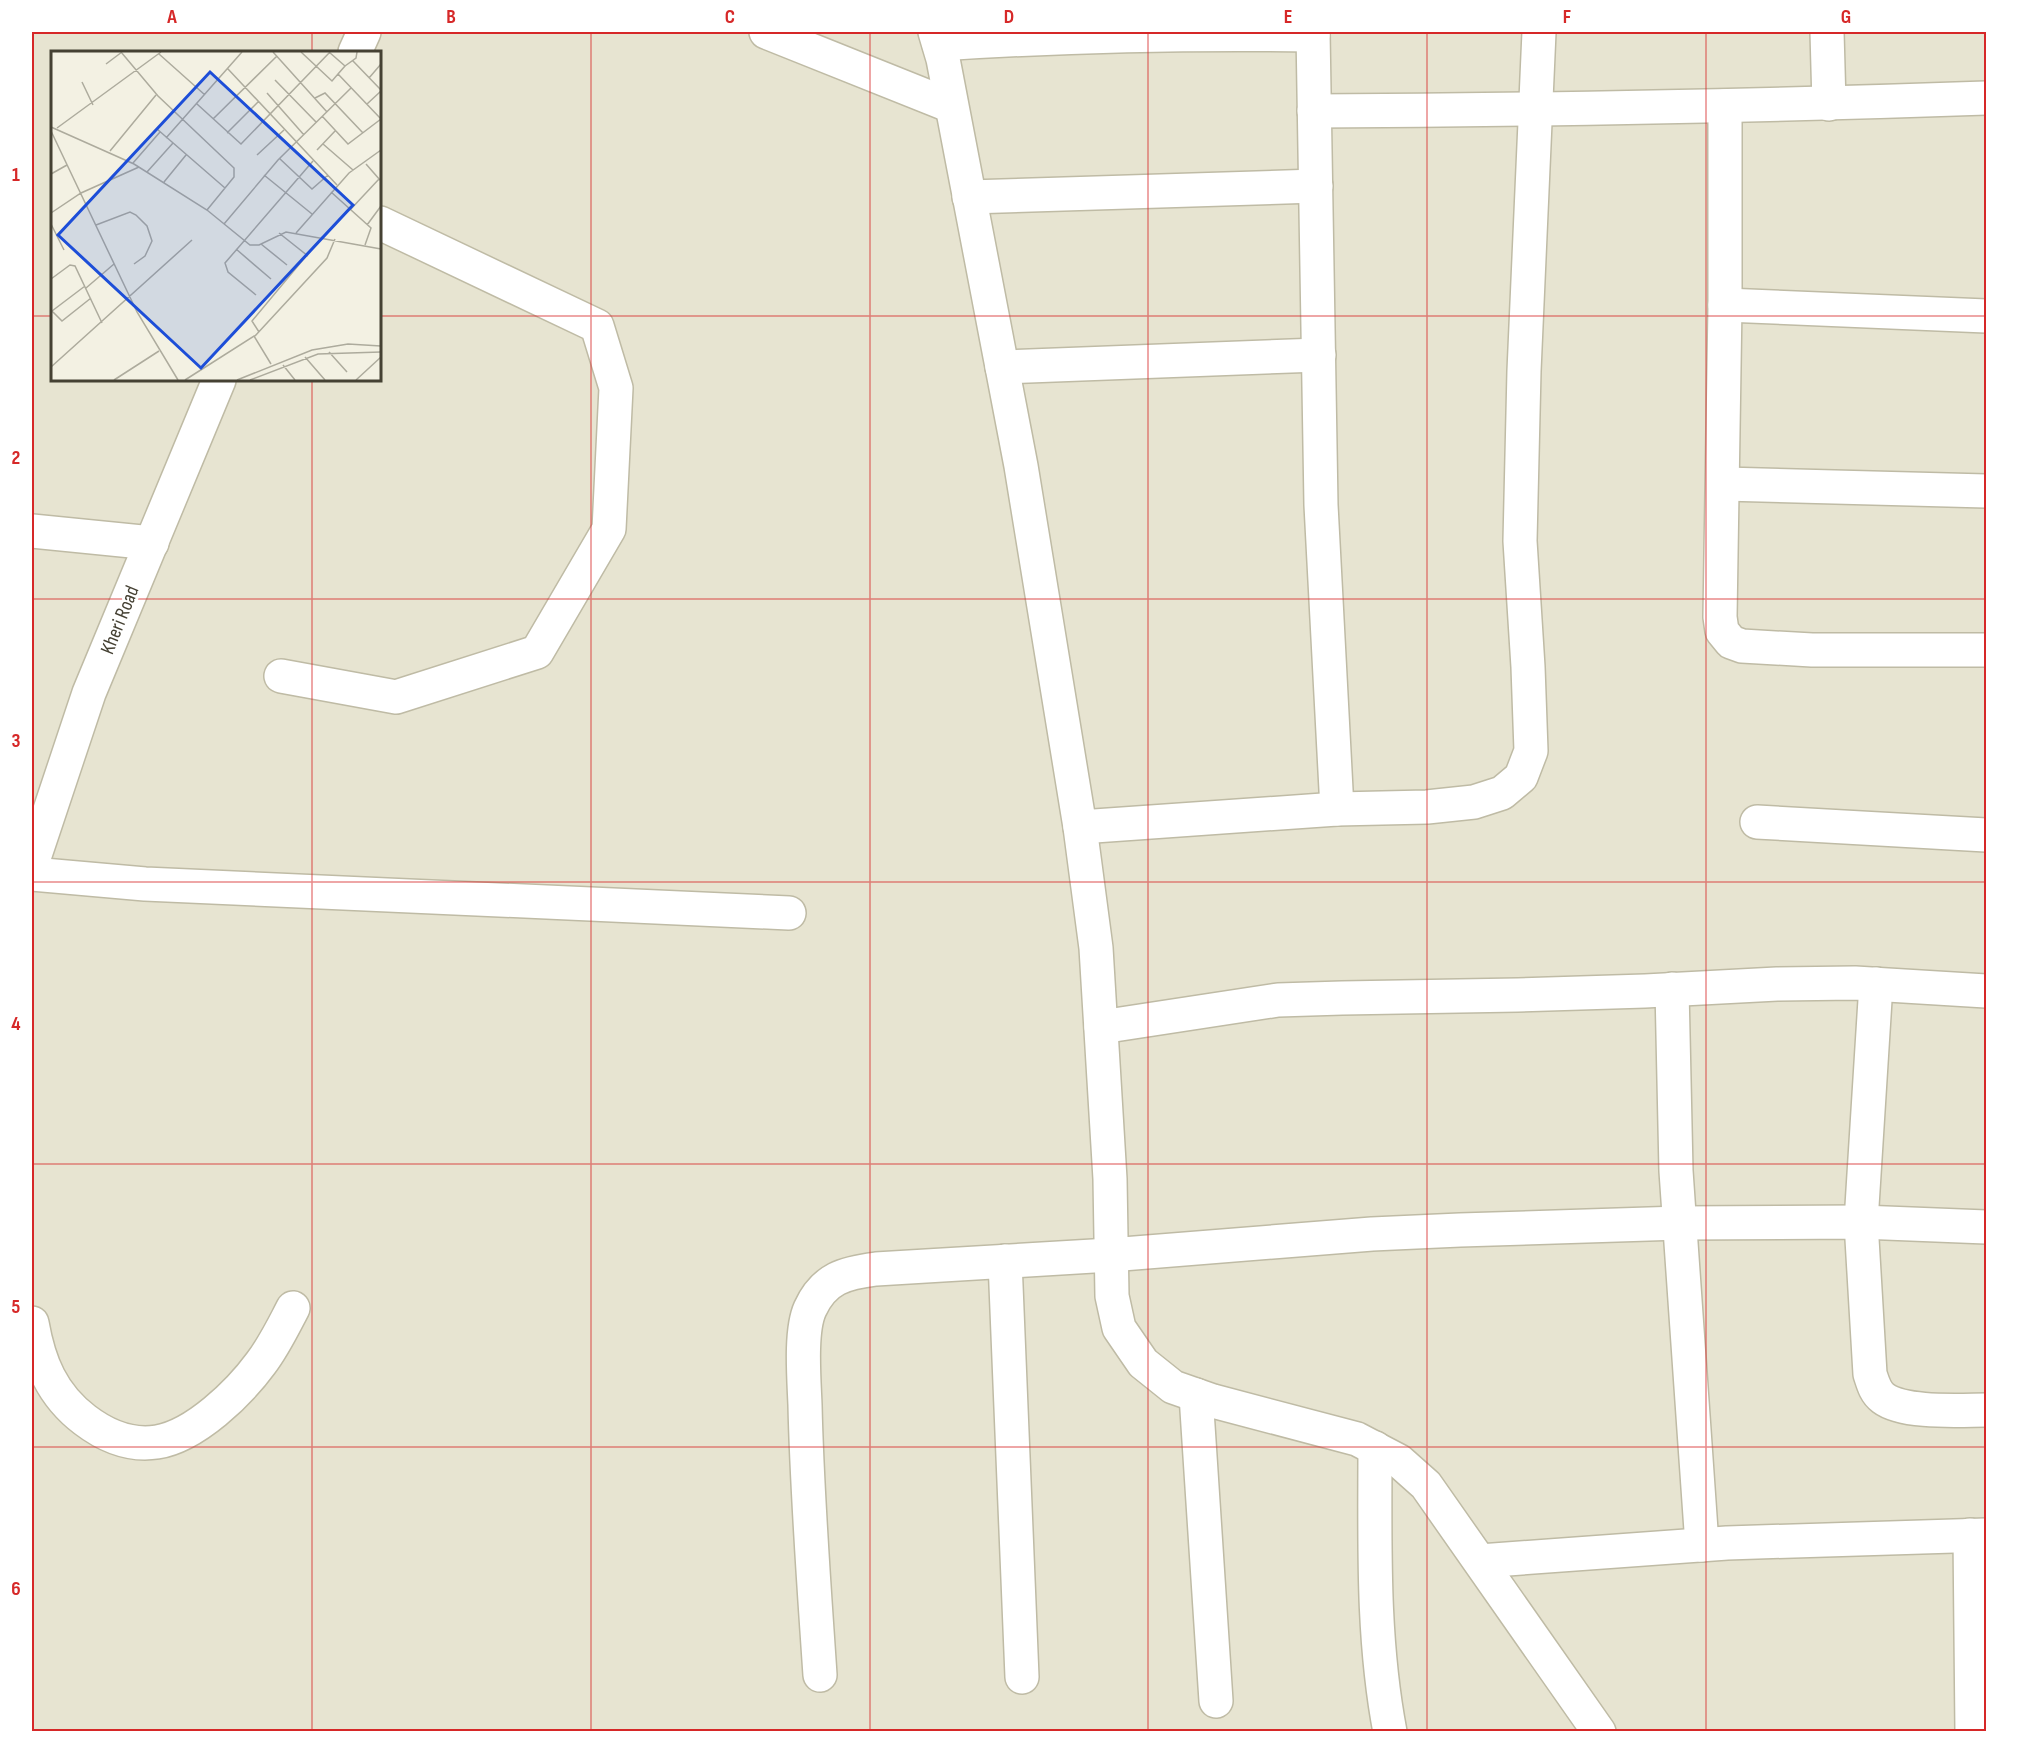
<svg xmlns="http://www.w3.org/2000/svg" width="2018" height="1763" font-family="'Sofia Sans Condensed',sans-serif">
<rect width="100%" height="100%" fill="#f3f1e3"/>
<!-- residential -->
<path fill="#e7e4d1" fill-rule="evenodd" d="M32,32H1986V1731H32ZM52,52H380V380H52Z"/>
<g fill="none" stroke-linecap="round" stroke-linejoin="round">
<defs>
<g id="minor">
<polyline points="766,32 951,106"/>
<polyline points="935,32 943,59 1021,466 1080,827 1096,948 1110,1179 1112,1296 1119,1328 1143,1363 1173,1387 1213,1401 1357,1439 1399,1461 1426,1485 1599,1732"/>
<polyline points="1313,32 1321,505 1337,809"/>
<polyline points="1827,32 1829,104"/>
<path d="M939,44C1063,36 1188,33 1313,35"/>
<polyline points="355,52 364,32"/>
<polyline points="1725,106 1725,305 1720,617 1722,631 1731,642 1742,646 1812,650 1986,650"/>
<path d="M1314,111C1539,110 1762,106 1986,98"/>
<polyline points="969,197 1316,186"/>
<polyline points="1725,305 1986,316"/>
<polyline points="1002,367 1319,355"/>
<polyline points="1724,484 1986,491"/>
<polyline points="32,531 152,543"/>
<polyline points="281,676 396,697 537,652 609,529 616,388 597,326 380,223"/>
<polyline points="1757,822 1986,835"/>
<polyline points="1080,827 1337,809 1427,807 1474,802 1502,793 1521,777 1531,751 1528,667 1520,541 1524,371 1539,32"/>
<polyline points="32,864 89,693 219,380"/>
<polyline points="32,874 145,884 789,913"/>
<path d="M1876,984L1861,1222L1870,1374C1873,1383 1875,1392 1883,1398C1904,1414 1961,1410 1986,1410"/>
<polyline points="1672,989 1676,1171 1702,1545"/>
<polyline points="1101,1027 1278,1000 1342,998 1518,995 1645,991 1777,984 1855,983 1986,991"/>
<polyline points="1005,1261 1022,1677"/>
<path d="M32,1323C39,1363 52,1395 85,1420C106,1436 131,1446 157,1442C195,1436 239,1393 261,1363C274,1346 283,1327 293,1308"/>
<polyline points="1196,1395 1216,1701"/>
<path d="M1375,1448C1375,1543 1372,1638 1390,1732"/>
<polyline points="1970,1535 1972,1732"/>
<polyline points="1480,1561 1727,1543 1986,1535"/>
<path d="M820,1675C814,1585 807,1495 805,1405C804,1379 800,1331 810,1309C824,1278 845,1273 876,1269L1110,1255L1372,1234L1460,1230L1680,1223L1861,1222L1986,1227"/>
</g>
</defs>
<!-- minor casing -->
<use href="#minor" stroke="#bfbba5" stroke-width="36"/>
<!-- minor -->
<use href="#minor" stroke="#fff" stroke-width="33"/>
</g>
<!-- grid -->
<path fill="none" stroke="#d62828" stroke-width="1.5" stroke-opacity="0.55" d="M312,32V52M591,32V1732M870,32V1732M1148,32V1732M1427,32V1732M1706,32V1732M32,316H52M380,316H1986M312,380V1732M32,599H1986M32,882H1986M32,1164H1986M32,1447H1986"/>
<g text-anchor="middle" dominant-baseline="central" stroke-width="6" stroke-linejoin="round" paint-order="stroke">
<!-- street labels -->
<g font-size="20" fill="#454133" stroke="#fff">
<text transform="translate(120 620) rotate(-68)">Kheri Road</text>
</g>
</g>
<!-- overview -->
<g transform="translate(51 51)">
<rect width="330" height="330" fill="#f3f1e3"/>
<path fill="none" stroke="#adab9d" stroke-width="1.5" d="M70,1L107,45L183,117V126L156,159M222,1L276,61M250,1L281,30L287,23M278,1L294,15L287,23L330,68M108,3L154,44M302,10L330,39M55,13L71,1M294,15L305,7L306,1M177,18L286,134M318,27L330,13M224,29L265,71M31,31L42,54M216,42L253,84M264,47L274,42L312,82M146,53L190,93L279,1M316,53L330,40M271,65L297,93L330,68M162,68L226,5M0,76L83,113L156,159L199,194H208L235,181L330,198M6,77L110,1M106,78L174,137M0,80L86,261L127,329M176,82L208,50M115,87L191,1M272,93L302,119M266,99L285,79M59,100L105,44M206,104L233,79M228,107L261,138L277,124M82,112L109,81M315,113L329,129M96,121L122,92M0,123L16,114M213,124L261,163M113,131L135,104M280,141L320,177L314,194M299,159L328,128M0,162L30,142L88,116M0,173L13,199M173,173L227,109L300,37M45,174L79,161L85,164L96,175L101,190L94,205L83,213M316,174L330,155M228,182L257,205M245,182L298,122L330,99M210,193L236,214M185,198L220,228M0,228L19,214L24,215L51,272M34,235L1,260L11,270L40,247M35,237L63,213M205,244L177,221L174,212L262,110M208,281L201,270L271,186M204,285L276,207L284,188M278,301L296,321M254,306L274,329M232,314L244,329M0,316L141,189M63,329L108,300M134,329L203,285L220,313M186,329L261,299L297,293L330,295M199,329L267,303L330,301M305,329L330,306"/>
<path fill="#1d4ed8" fill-opacity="0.15" stroke="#1d4ed8" stroke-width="3" d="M159,21L302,154L150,317L7,184Z"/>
<rect width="330" height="330" fill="none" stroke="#454133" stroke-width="3"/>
</g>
<!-- border -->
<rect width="2018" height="1763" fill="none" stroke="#ffffff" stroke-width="66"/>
<rect x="33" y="33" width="1952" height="1697" fill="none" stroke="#d62828" stroke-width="2"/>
<g font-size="20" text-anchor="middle" font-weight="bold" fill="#d62828">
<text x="172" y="23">A</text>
<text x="451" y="23">B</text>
<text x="730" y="23">C</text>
<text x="1009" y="23">D</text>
<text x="1288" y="23">E</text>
<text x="1567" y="23">F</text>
<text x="1846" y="23">G</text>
<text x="16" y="181">1</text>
<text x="16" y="464">2</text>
<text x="16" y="747">3</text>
<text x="16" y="1030">4</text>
<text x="16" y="1313">5</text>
<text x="16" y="1595">6</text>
</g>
</svg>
